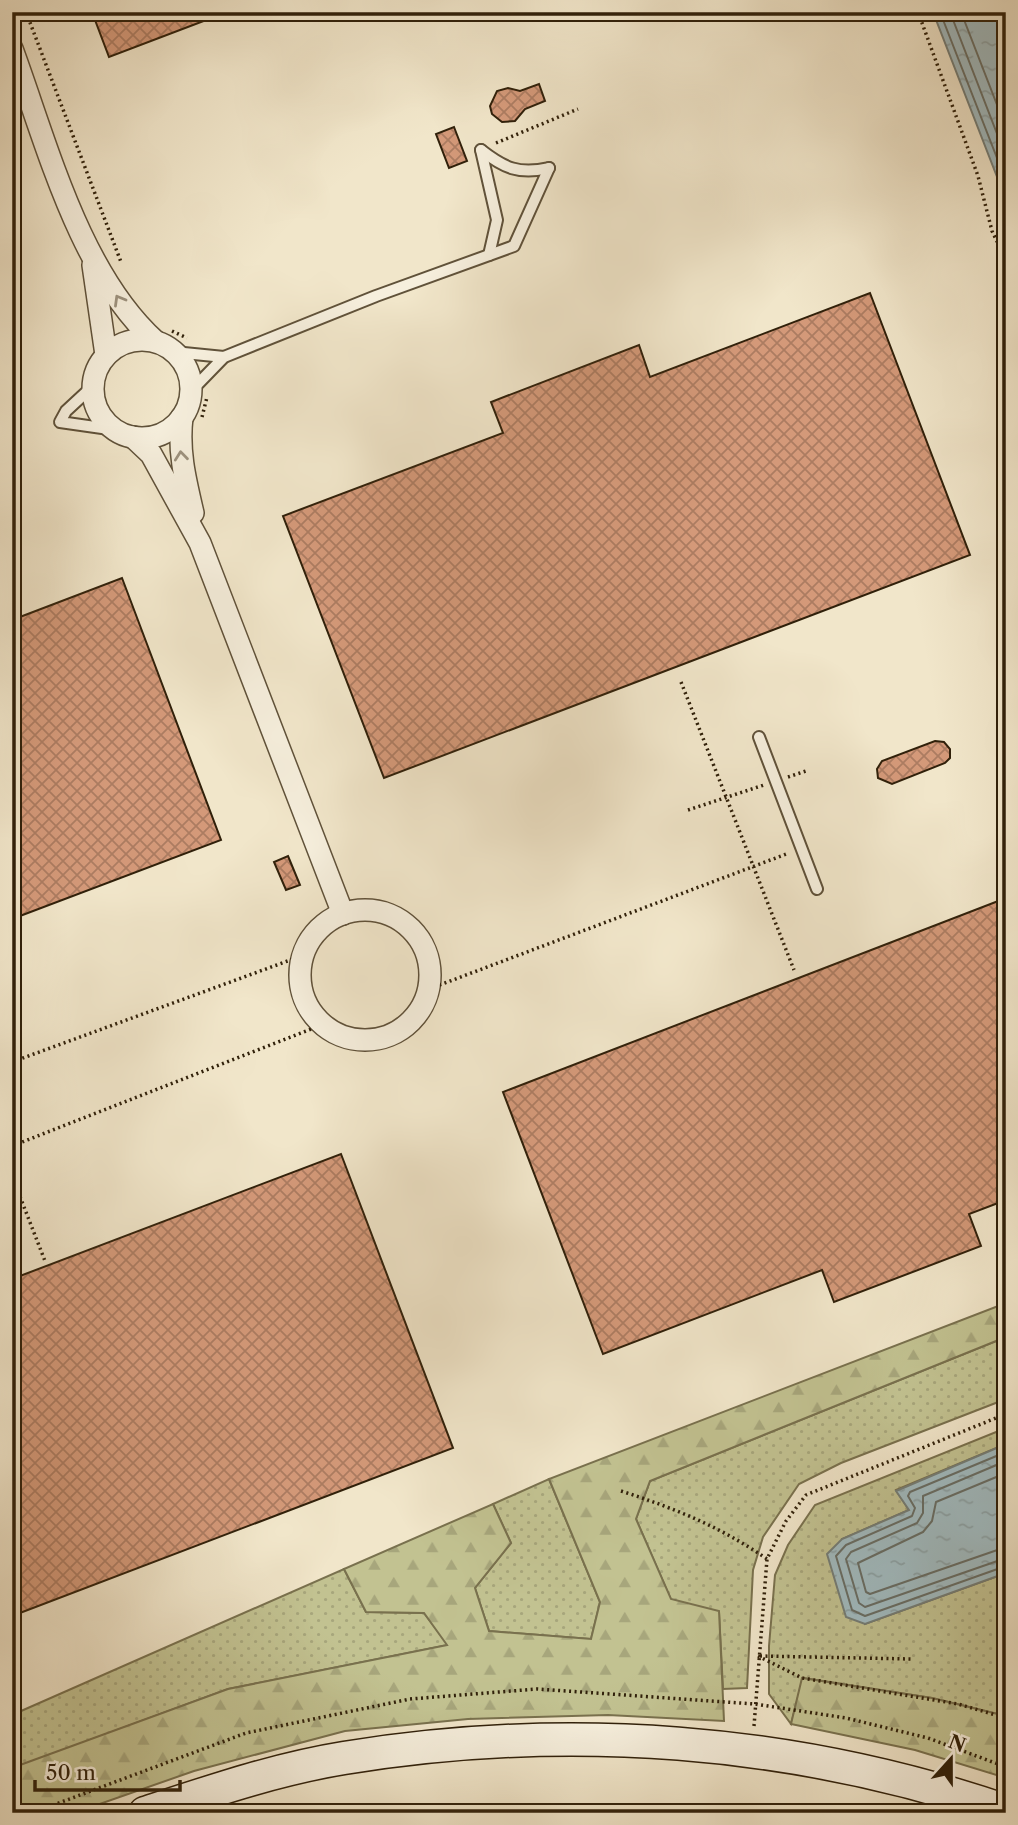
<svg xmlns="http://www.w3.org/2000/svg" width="1018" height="1825" font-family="'Libre Caslon Text',serif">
<defs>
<pattern id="grass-dots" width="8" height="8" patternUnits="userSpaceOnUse" patternTransform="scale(1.75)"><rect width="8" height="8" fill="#c2c291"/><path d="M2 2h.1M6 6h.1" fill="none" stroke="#a7a67c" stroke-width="1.8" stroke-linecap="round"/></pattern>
<pattern id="forest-firs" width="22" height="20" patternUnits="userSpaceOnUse" patternTransform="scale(1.75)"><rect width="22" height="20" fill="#c2c291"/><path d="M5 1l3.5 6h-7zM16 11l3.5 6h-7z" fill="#a7a67c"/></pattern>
<pattern id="water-ripples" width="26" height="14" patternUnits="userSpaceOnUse" patternTransform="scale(1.75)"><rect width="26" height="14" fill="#a1bcc2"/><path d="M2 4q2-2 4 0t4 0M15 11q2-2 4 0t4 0" fill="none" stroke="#8ba1a5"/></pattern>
<pattern id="building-cross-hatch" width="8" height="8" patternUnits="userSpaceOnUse" patternTransform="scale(1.75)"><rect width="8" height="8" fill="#d49979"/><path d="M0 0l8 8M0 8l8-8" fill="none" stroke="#ac7c61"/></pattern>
</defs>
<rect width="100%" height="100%" fill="#f1e6ca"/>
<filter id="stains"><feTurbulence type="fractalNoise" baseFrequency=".00286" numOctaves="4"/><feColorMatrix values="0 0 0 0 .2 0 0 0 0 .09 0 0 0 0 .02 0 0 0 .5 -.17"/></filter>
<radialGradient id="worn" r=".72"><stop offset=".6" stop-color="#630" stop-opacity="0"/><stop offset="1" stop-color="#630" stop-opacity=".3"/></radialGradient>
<!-- grass -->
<g fill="url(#grass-dots)" stroke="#79714e" stroke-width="2">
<polygon points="1006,1337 1006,1399 841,1463 799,1484 763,1537 753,1570 747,1688 723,1689 719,1612 671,1600 636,1519 650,1481"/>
<polygon points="1006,1428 1006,1444 896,1490 909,1510 842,1539 865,1624 1006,1573 1006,1716 932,1698 803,1678 791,1724 769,1694 769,1646 775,1575 788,1545 815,1505"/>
<polygon points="549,1479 600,1602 591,1639 489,1631 475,1588 511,1543 493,1504"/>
<polygon points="344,1569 366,1612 424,1613 448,1645 228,1689 12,1769 12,1715"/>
</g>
<!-- forest -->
<g fill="url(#forest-firs)" stroke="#79714e" stroke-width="2">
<polygon points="1006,1303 1006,1337 650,1481 636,1519 671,1599 719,1611 724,1721 608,1715 468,1719 345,1731 194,1771 74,1813 12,1813 12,1769 20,1765 228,1689 447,1645 424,1613 366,1612 344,1569 493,1504 511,1543 475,1588 489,1631 591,1639 600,1602 549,1479"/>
<polygon points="802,1678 932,1698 1006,1716 1006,1778 915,1750 791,1724"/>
</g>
<!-- water -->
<g fill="url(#water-ripples)" stroke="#747e78" stroke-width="2">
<polygon points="933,12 1006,12 1006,200"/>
<polygon points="1006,1444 1006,1573 865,1624 846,1617 827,1554 842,1539 909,1510 896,1491"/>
</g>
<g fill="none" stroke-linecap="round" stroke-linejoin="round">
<!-- shore -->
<g stroke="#686e66" stroke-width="2">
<polyline points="940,12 1006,181"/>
<polyline points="950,12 1006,157"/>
<polyline points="961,12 1006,128"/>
<polyline points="1006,1452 910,1492 908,1496 915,1508 912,1516 846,1545 836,1556 852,1610 865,1616 1006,1566"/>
<polyline points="1006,1461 923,1496 923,1513 917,1523 851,1552 846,1559 859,1603 865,1607 1006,1558"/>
<polyline points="1006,1473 936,1502 932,1521 923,1532 858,1563 866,1592 870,1594 1006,1547"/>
</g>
</g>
<!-- building -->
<g fill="url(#building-cross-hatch)" stroke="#30200a" stroke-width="2">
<polygon points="92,12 222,12 222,14 109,57"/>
<polygon points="539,84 545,101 525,109 515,121 502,122 492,114 490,106 497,91 508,88 520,91"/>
<polygon points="454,127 467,161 449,168 436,134"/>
<polygon points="870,293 970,555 384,778 283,516 503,433 491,402 639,345 650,377"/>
<polygon points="122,578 221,840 12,919 12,620"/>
<polygon points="935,741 944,742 950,749 950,758 945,763 892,784 878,778 877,769 882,761"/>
<polygon points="288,856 300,885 286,890 274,862"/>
<polygon points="1006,898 1006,1200 969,1214 981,1246 834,1302 822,1270 603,1354 503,1092"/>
<polygon points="341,1154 453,1448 12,1616 12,1279"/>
</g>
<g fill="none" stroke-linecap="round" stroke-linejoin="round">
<defs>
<g id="service">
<polyline points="481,150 497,220 489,255"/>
<path d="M481,150C504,168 519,175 549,168"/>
<polyline points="174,352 224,357"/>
<polyline points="93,386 66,411 60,422 116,430"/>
<polyline points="191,391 224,357 376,296 514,246 549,168"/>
<polyline points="759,737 817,889"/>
</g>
<g id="minor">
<path d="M12,49C47,144 79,272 155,341"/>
<polyline points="93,265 106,355"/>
<circle cx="142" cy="389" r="49"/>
<path d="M182,417C178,451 185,479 193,513"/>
<polyline points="133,437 151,454 200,543 343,914"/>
<circle cx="365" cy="975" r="65"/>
</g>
<path id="secondary" d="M145,1813C209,1792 276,1769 344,1758C566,1722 793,1738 1006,1811"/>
</defs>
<!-- service casing -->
<use href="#service" stroke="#60523a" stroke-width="14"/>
<!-- minor casing -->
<use href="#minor" stroke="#60523a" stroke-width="24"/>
<!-- secondary casing -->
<use href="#secondary" stroke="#30200a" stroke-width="35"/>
<!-- path -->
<g stroke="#30200a" stroke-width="3.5" stroke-dasharray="2 3.5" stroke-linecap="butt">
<polyline points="26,12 121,262"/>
<polyline points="918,12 978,176 992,231 1006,260"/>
<polyline points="496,143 578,109"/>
<polyline points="172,331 187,338"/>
<polyline points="202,417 207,397"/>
<polyline points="681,682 794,970"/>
<polyline points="788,777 806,771"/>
<polyline points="688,810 764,785"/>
<polyline points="429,989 789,853"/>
<polyline points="12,1062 304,955"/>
<polyline points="12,1146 324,1024"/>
<polyline points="12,1176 45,1261"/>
<path d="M621,1491C674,1508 721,1527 767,1559"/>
<polyline points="758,1656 802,1678 958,1704 1006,1718"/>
<polyline points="760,1656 911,1659"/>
<polyline points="754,1726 767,1559 786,1521 806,1495 1006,1414"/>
<polyline points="32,1813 246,1733 410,1699 537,1689 755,1704 846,1718 928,1738 1006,1767"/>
</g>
<!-- service -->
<use href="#service" stroke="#f6efdd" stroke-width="10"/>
<!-- minor -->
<use href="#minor" stroke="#f6efdd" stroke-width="21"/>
<!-- secondary -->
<use href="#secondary" stroke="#f6efdd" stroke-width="32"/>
</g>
<!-- one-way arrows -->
<defs><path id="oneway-chevron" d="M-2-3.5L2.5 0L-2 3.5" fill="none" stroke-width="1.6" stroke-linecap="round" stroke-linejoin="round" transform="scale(1.75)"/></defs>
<g stroke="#9d927e">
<use href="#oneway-chevron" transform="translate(119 300) rotate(-120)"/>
<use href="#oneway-chevron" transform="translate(181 456) rotate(-96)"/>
</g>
<!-- margin -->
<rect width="1018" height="1825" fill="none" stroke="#f1e6ca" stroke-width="42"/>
<rect x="14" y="14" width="990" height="1797" fill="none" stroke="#30200a" stroke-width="3.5"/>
<rect x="21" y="21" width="976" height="1783" fill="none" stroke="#30200a" stroke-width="2"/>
<!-- north arrow -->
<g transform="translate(951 1759) rotate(21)" stroke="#f6efdd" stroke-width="5" paint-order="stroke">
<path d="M0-5L12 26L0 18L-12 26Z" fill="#30200a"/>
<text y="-10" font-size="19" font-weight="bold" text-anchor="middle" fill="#30200a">N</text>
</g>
<!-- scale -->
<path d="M35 1780v10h145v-10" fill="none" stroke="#30200a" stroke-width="3.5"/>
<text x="46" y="1780" font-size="21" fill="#30200a" stroke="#f6efdd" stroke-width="5" paint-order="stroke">50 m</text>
<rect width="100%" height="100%" filter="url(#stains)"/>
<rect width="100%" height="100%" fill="url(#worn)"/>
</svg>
